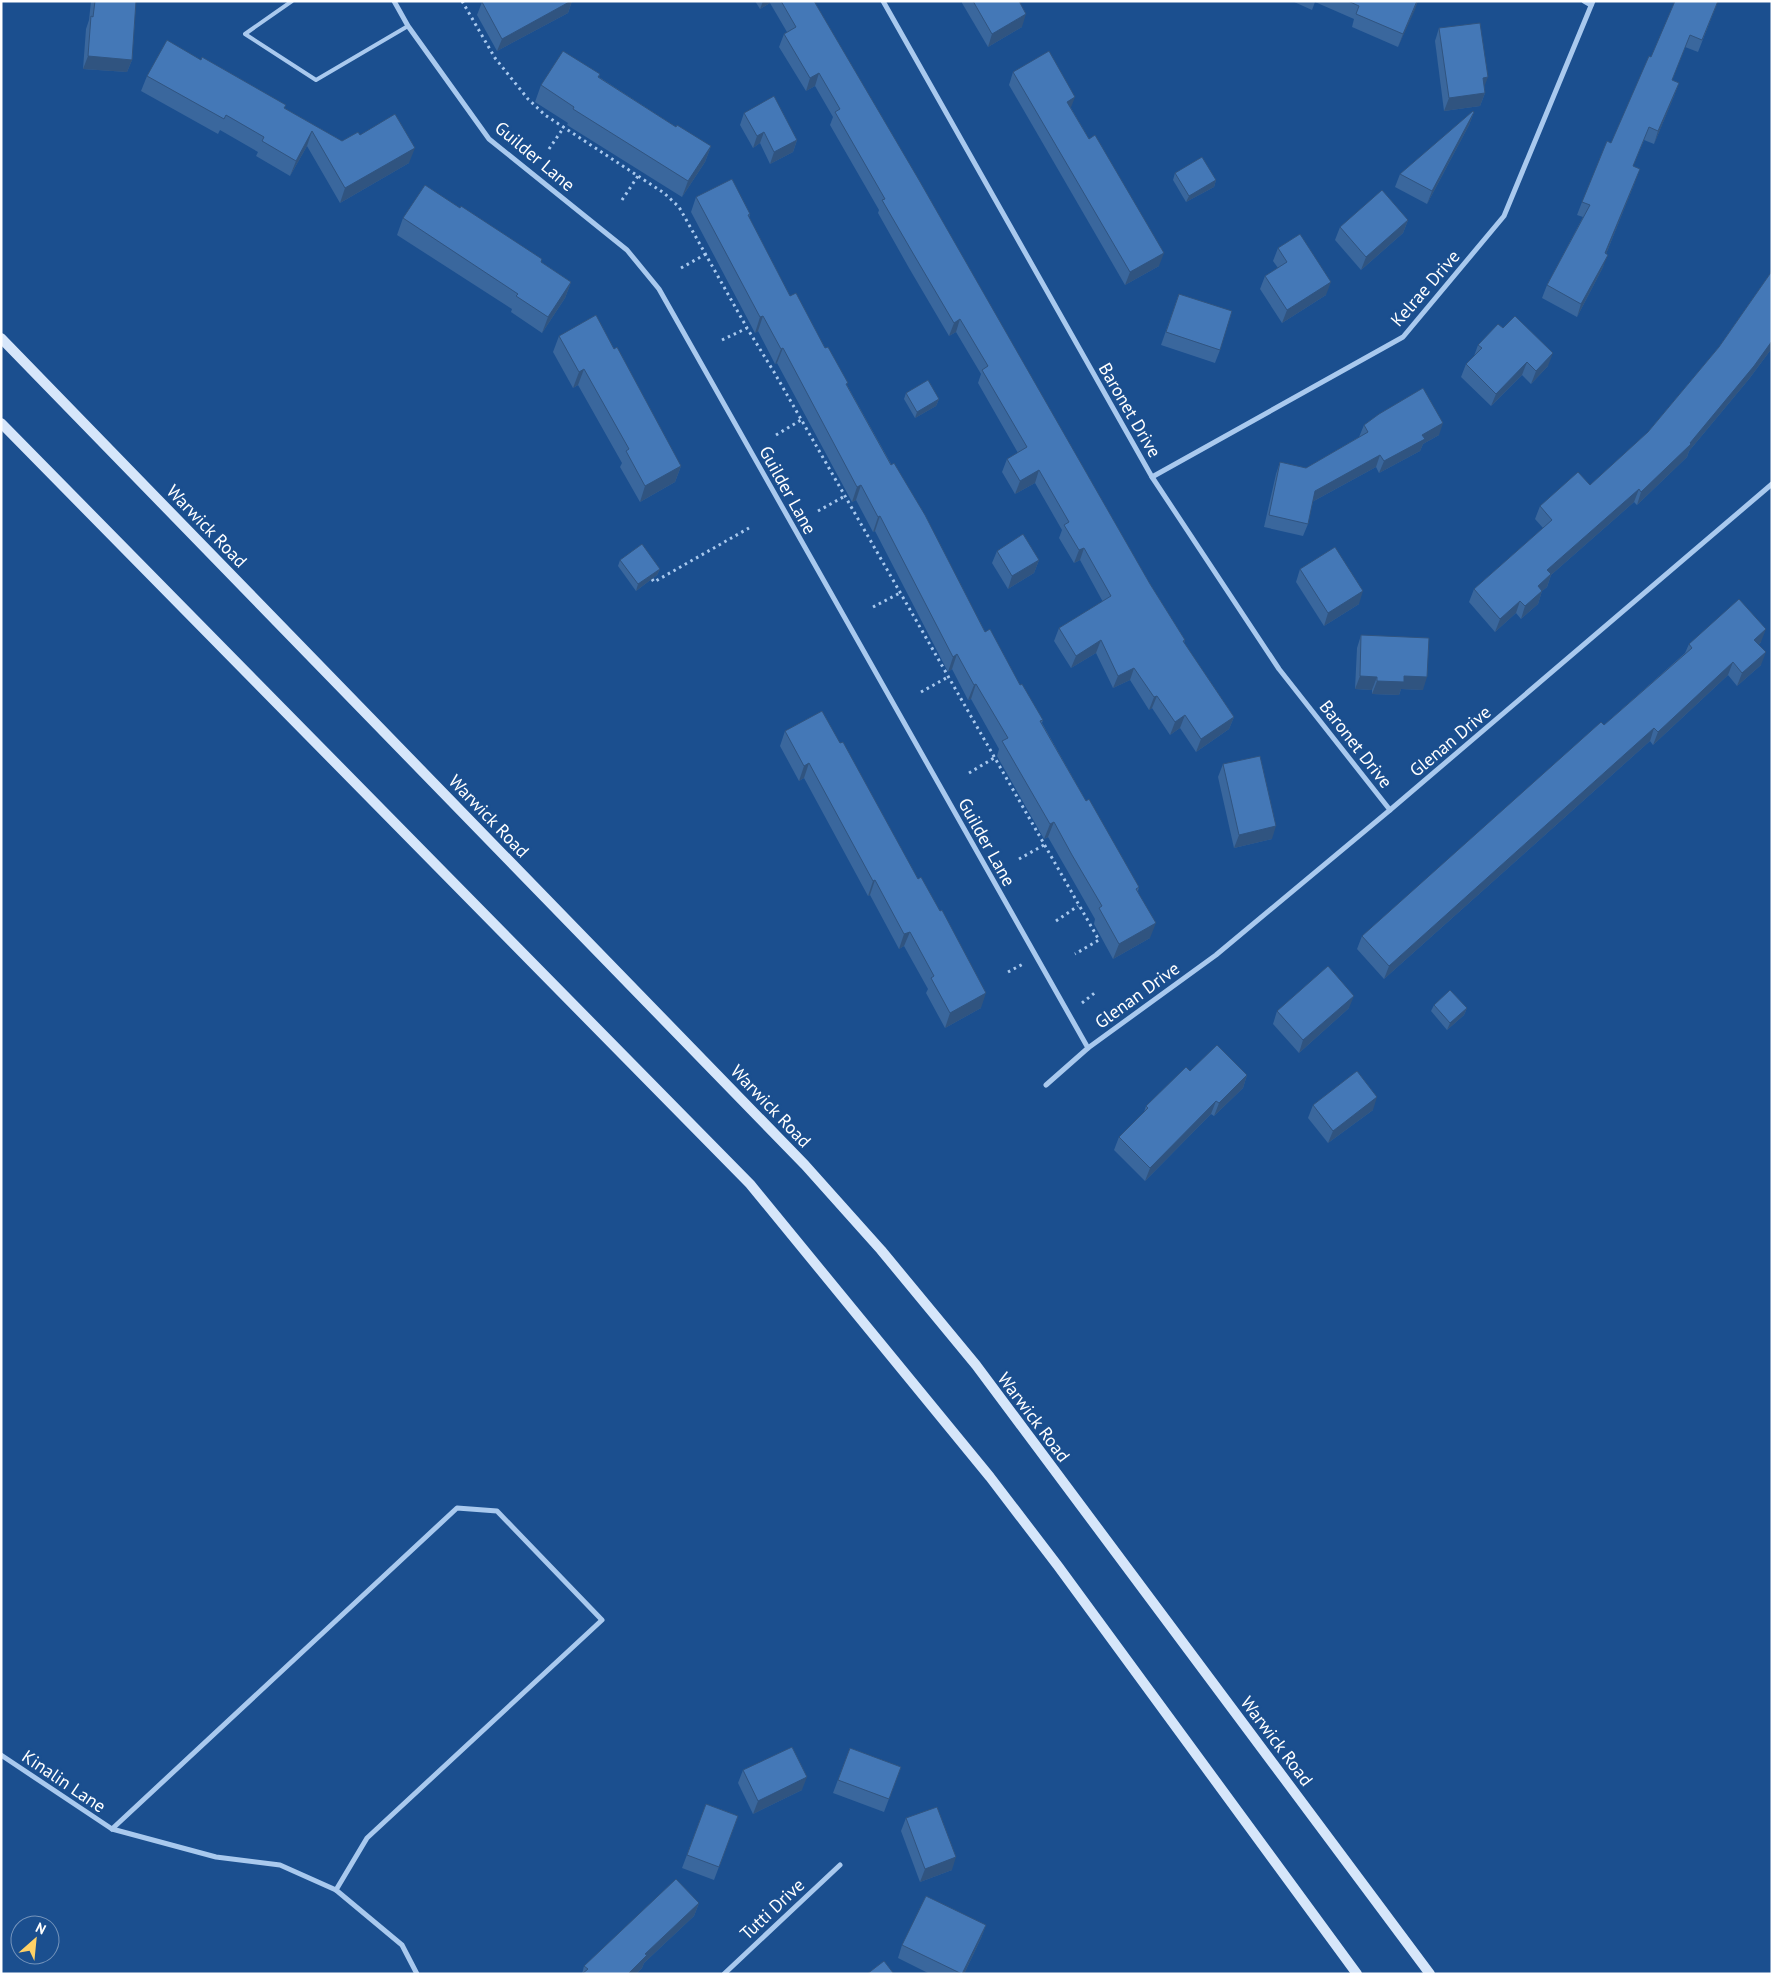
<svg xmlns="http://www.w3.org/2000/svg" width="1773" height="1975" font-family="'PT Sans',sans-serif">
<rect width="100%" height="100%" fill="#1b4f8f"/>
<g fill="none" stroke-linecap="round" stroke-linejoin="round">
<!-- path -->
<g stroke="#a9c9ee" stroke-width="3" stroke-dasharray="2.5 4" stroke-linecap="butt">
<polyline points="462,1 495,58 528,99 545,115 664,193 679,207 747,328 774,372 1099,940 1075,954"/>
<polyline points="549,149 564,127"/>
<polyline points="622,200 638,176"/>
<polyline points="681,268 706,254"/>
<polyline points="722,340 747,328"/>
<polyline points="776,435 801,420"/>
<polyline points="818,511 845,496"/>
<polyline points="652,579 654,582 749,528"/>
<polyline points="873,607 900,593"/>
<polyline points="921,692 948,677"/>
<polyline points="969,773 994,758"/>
<polyline points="1019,859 1044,845"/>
<polyline points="1056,921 1078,906"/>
<polyline points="1008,972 1023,964"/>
<polyline points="1082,1003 1097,991"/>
</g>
<!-- service -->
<polyline stroke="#a9c9ee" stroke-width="4" points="292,1 245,34 316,80 408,26"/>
<!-- minor -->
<g stroke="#a9c9ee" stroke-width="5">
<polyline points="394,1 408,26 489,139 627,250 659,289 1088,1048"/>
<polyline points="883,1 1152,477 1279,669 1390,810"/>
<polyline points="1584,1 1591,5"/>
<polyline points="1152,477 1403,337 1504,216 1593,1"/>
<polyline points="1046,1085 1088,1048 1216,955 1390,810 1772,484"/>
<polyline points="1,1755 112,1829 216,1857 280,1865 336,1890 402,1945 417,1974"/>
<polyline points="112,1829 457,1508 497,1511 602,1620 367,1838 336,1890"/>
<polyline points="724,1974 840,1865"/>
</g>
<!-- secondary -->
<g stroke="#d6e6fa" stroke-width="10">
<polyline points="1,338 805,1165 881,1250 976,1365 1430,1974"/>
<polyline points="1,423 750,1184 990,1477 1058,1566 1357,1974"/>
</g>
</g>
<!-- wall -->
<g fill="#3a679d">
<polygon points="91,1 136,1 132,60 127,72 83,69 86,29 89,20"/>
<polygon points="484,1 572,1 568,13 497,51 477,15 482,2"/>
<polygon points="755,1 814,1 1150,584 1185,640 1184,643 1234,717 1229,729 1196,752 1180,728 1170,735 1152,708 1149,710 1130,680 1113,688 1096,653 1071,668 1054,641 1059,628 1103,602 1080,560 1074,563 1059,538 1062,530 1035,483 1015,494 1002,472 1007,459 1018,453 978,383 981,374 956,332 949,336 909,268 878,213 879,210 830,125 833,117 815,86 806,91 779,47 784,34 787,32 770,3 760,9"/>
<polygon points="962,1 1019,1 1022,27 988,47 962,3"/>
<polygon points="1292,1 1418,1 1398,47 1352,27 1354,19 1315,2 1312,10"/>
<polygon points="1718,1 1698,52 1685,47 1672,80 1679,83 1674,96 1654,144 1644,140 1633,166 1635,182 1606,254 1603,267 1577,317 1542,298 1547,285 1583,217 1577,215 1582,202 1611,143 1651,57"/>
<polygon points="1439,28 1484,87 1485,93 1480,106 1444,111 1435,41"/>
<polygon points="201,60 286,105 284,108 342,141 360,135 409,163 340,203 307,146 290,176 256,156 258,152 220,130 218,134 141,91 147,76"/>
<polygon points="1013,72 1071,108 1089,139 1159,266 1125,285 1009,85"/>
<polygon points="600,74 599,77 676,127 711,146 705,162 682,197 567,125 568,123 535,102 541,85"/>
<polygon points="1474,112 1469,125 1427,204 1395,187 1400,174"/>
<polygon points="744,113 797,140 793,152 770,164 760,143 753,148 740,125"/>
<polygon points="1175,173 1216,180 1214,187 1186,202 1173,180"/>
<polygon points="696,197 750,214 749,218 790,296 825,348 847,385 985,632 1043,720 1042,723 1086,801 1139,887 1138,891 1150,938 1113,959 1094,924 1095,919 1067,870 1048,837 1044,839 997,756 999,749 971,699 968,700 952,669 948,672 875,531 873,532 856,500 852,502 777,363 775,364 758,331 755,333 691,212"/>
<polygon points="403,218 541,262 571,282 565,298 542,333 511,312 512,309 397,235"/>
<polygon points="1408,220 1403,233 1361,270 1335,240 1340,227"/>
<polygon points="1278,248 1326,295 1282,323 1260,289 1265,276 1278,268 1273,261"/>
<polygon points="1772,271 1772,348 1749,379 1689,451 1687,457 1637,505 1634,502 1551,575 1547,587 1542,591 1538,604 1521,619 1516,613 1495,632 1469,602 1474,589 1543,528 1535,519 1540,506 1590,485 1648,432 1719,347"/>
<polygon points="1179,294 1220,350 1215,363 1161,345"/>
<polygon points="1503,328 1548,366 1531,384 1522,375 1491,406 1461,377 1466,364 1474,356 1478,345"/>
<polygon points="559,336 614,349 681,466 675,482 640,502 620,467 622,463 578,385 573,388 553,352"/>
<polygon points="906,393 939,399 936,406 915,418 904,399"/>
<polygon points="1364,425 1439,435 1423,444 1420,451 1379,473 1376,467 1312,502 1308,524 1303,536 1264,527 1276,474 1280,462 1306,468 1359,437"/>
<polygon points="997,551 1039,560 1034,573 1008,589 992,563"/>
<polygon points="620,560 660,569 657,575 636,591 618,566"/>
<polygon points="1300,569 1359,604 1324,626 1296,582"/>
<polygon points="1361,635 1423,690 1401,689 1399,695 1372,694 1372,690 1355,689 1357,648"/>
<polygon points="1761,642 1759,644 1761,665 1737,686 1728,675 1653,745 1650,741 1384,979 1357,949 1362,936 1604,725 1685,653 1689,644"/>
<polygon points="822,711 981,1008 945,1028 926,993 928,989 904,946 899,949 870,895 868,896 804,778 799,781 780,746 785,731"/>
<polygon points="1223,764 1272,839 1234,848 1218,777"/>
<polygon points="1434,1005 1467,1008 1464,1015 1447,1030 1431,1011"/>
<polygon points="1349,1008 1299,1053 1273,1024 1277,1011"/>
<polygon points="1190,1071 1247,1075 1243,1088 1214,1116 1211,1114 1145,1181 1114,1150 1119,1137 1144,1112 1146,1106"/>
<polygon points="1313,1105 1373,1110 1328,1143 1308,1118"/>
<polygon points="850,1748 901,1767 884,1812 833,1793"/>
<polygon points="743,1770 802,1790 753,1814 738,1783"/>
<polygon points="706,1804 738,1816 714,1880 682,1868"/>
<polygon points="906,1818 952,1870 920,1882 901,1831"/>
<polygon points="699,1903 694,1916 644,1963 642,1968 636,1974 582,1974 584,1966"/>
<polygon points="986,1925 981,1938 964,1974 930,1974 898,1958 902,1945"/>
</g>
<!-- shaded-wall -->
<g fill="#305480">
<polygon points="571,1 572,1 568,13 497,51 502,39"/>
<polygon points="763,1 770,1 770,3 760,9"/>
<polygon points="1418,1 1415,10 1398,47 1403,34"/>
<polygon points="1026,14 1022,27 988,47 992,34"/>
<polygon points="88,56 132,60 127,72 83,69"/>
<polygon points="819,73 815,86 806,91 810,78"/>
<polygon points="1488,77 1483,90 1483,78"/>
<polygon points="1679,83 1674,96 1654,144 1658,131"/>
<polygon points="1485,93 1480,106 1444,111 1449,98"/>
<polygon points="1075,97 1070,110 1067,102"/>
<polygon points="1474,112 1469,125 1427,204 1432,191"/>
<polygon points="312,131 307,146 290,176 296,161"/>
<polygon points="764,132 760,143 753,148 757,136"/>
<polygon points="797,140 793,152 770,164 774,152"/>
<polygon points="711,146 705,162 682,197 688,181"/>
<polygon points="415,148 409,163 340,203 345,188"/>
<polygon points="1640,169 1635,182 1601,266 1605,253"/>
<polygon points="1216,180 1214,187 1186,202 1189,196"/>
<polygon points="1408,220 1403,233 1361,270 1366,257"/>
<polygon points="1164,253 1159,266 1125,285 1130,272"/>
<polygon points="1608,255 1603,267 1577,317 1581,304"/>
<polygon points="571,282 565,298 542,333 548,317"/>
<polygon points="1331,282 1326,295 1282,323 1287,310"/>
<polygon points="763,316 758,331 755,333 760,317"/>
<polygon points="960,319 956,332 949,336 954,323"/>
<polygon points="1772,341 1772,348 1749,379 1689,451 1687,457 1637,505 1641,492 1690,443"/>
<polygon points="783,348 777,363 775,364 781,349"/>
<polygon points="1553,353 1548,366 1531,384 1536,371"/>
<polygon points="1527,362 1522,375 1491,406 1496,394"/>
<polygon points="584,369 578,385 573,388 579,372"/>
<polygon points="939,399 936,406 915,418 917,412"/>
<polygon points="1443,423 1439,435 1423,444 1420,451 1379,473 1384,461 1422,435"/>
<polygon points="1380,455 1376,467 1310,503 1315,491"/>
<polygon points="681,466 675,482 640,502 645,486"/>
<polygon points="1039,470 1035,483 1015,494 1020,481"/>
<polygon points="861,485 856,500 852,502 857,487"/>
<polygon points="1639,489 1634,502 1551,575 1547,587 1533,599 1538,586 1547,570"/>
<polygon points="880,516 875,531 873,532 878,517"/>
<polygon points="1084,548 1080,560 1074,563 1079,550"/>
<polygon points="1039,560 1034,573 1008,589 1012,576"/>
<polygon points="660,569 657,575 636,591 638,584"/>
<polygon points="1363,591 1359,604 1324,626 1328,613"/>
<polygon points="1542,591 1538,604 1521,619 1525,606"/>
<polygon points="1520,601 1516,613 1495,632 1500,619"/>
<polygon points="1766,629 1761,642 1750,653 1754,640"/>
<polygon points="1101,640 1096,653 1071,668 1076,656"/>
<polygon points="1766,652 1761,665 1737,686 1742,673"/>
<polygon points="957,654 952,669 948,672 953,657"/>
<polygon points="1733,662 1728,675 1653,745 1658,732"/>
<polygon points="1134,668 1130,680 1113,688 1118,676"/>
<polygon points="1360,676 1377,677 1372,690 1355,689"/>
<polygon points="1404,676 1427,677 1423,690 1401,689 1399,695 1372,694 1377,681"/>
<polygon points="976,684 971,699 968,700 974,685"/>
<polygon points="1157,696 1152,708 1149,710 1154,697"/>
<polygon points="1185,715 1180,728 1170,735 1175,722"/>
<polygon points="1234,717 1229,729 1196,752 1201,739"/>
<polygon points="1654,728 1650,741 1384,979 1389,966"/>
<polygon points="809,763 804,778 799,781 804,766"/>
<polygon points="1054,822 1048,837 1044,839 1050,824"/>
<polygon points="1276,826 1272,839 1234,848 1239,835"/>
<polygon points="875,880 870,895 868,896 873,881"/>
<polygon points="1156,923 1150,938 1113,959 1119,944"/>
<polygon points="910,932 904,946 899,949 904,934"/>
<polygon points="986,993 981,1008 945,1028 950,1013"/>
<polygon points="1354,996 1349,1008 1299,1053 1303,1040"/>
<polygon points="1467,1008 1464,1015 1447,1030 1450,1023"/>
<polygon points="1247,1075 1243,1088 1214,1116 1219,1103"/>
<polygon points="1377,1097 1373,1110 1328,1143 1333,1131"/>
<polygon points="1216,1101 1211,1114 1145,1181 1150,1168"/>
<polygon points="807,1777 802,1790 753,1814 758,1801"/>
<polygon points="956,1857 952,1870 920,1882 925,1869"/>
<polygon points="699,1903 694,1916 644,1963 642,1968 636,1974 628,1974 645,1954"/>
<polygon points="986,1925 981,1938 964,1974 962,1974"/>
</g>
<!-- building -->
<g fill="#4478b7" stroke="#305480">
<polygon points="95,1 136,1 132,60 88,56 91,16 93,17"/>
<polygon points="484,1 571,1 502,39 482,2"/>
<polygon points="781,1 814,1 919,180 1150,584 1185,640 1183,641 1234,717 1201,739 1185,715 1175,722 1157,696 1154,697 1134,668 1118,676 1101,640 1076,656 1059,628 1111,596 1084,548 1079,550 1064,525 1069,522 1039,470 1020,481 1007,459 1027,447 982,370 988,366 960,319 954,323 914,255 882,200 885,199 835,112 840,109 819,73 810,78 784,34 796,27"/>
<polygon points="973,1 1019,1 1026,14 992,34"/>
<polygon points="1348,1 1417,1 1403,34 1356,14 1359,6"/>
<polygon points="1675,1 1718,1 1702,40 1690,35 1672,80 1679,83 1658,131 1649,127 1633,166 1640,169 1605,253 1608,255 1581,304 1547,285 1590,205 1582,202 1607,141 1611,143 1649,56 1651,57"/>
<polygon points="1480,23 1488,77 1483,78 1485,93 1449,98 1439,28"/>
<polygon points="167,40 201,60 202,57 286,105 284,108 342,141 358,132 360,135 395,114 415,148 345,188 312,131 296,161 262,141 264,137 226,115 224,119 147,76"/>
<polygon points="563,51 600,74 598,77 676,127 677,125 711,146 688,181 573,109 574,107 541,85"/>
<polygon points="1049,51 1075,97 1067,102 1089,139 1095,135 1164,253 1130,272 1013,72"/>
<polygon points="774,96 797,140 774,152 764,132 757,136 744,113"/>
<polygon points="1473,111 1474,112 1432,191 1400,174"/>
<polygon points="1202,157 1216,180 1189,196 1175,173"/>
<polygon points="732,179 750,214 748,215 790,296 796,293 825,348 828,347 848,383 846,384 891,465 894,463 925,515 985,632 990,629 1020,685 1022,684 1043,720 1040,721 1086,801 1089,799 1139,887 1136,889 1156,923 1119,944 1099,908 1102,906 1072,855 1054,822 1050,824 1002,741 1008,738 976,684 974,685 957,654 953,657 880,516 878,517 861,485 857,487 783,348 781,349 763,316 760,317 696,197"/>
<polygon points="425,185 460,208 461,206 542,259 541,262 571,282 548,317 516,296 518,294 403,218"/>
<polygon points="1382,190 1408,220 1366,257 1340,227"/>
<polygon points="1300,234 1331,282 1287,310 1265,276 1287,262 1278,248"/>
<polygon points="1772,271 1772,341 1754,366 1690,443 1691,444 1641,492 1639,489 1547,570 1551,574 1538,586 1542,591 1525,606 1520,601 1500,619 1474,589 1552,520 1540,506 1578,472 1590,485 1648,432 1719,347"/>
<polygon points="1179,294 1232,311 1220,350 1166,332"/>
<polygon points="596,315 614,349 617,347 681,466 645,486 626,451 629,449 584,369 579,372 559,336"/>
<polygon points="1515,316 1553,353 1536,371 1527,362 1496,394 1466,364 1482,348 1478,345 1498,324 1503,328"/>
<polygon points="928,380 939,399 917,412 906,393"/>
<polygon points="1423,388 1443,423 1422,435 1425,439 1384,461 1380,455 1315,491 1308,524 1269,515 1280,462 1306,468 1368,432 1364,425 1379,414"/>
<polygon points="1023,534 1039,560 1012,576 997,551"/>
<polygon points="642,544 660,569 638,584 620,560"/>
<polygon points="1335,547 1363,591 1328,613 1300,569"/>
<polygon points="1739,599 1766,629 1754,640 1766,652 1742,673 1733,662 1658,732 1654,728 1389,966 1362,936 1601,722 1604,725 1692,648 1689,644"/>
<polygon points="1361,635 1429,638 1427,677 1404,676 1404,682 1377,681 1377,677 1360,676"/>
<polygon points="822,711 840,743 843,742 918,879 921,877 940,911 942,910 986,993 950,1013 931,978 934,976 910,932 904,934 875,880 873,881 809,763 804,766 785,731"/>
<polygon points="1260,756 1276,826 1239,835 1223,764"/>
<polygon points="1328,966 1354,996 1303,1040 1277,1011"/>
<polygon points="1450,990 1467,1008 1450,1023 1434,1005"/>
<polygon points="1217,1045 1247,1075 1219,1103 1216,1101 1150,1168 1119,1137 1148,1108 1146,1106 1186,1067 1190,1071"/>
<polygon points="1357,1071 1377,1097 1333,1131 1313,1105"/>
<polygon points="792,1747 807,1777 758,1801 743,1770"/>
<polygon points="850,1748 901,1767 889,1799 838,1780"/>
<polygon points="706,1804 738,1816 719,1867 687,1855"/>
<polygon points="937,1807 956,1857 925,1869 906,1818"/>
<polygon points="676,1879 699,1903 645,1954 647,1955 628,1974 582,1974 588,1969 584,1966"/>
<polygon points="926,1896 986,1925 962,1974 902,1945"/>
<polygon points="884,1961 894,1974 867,1974"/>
</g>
<g text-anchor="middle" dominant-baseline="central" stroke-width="5" stroke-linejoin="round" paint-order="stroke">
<!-- street labels -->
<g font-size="18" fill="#fff" stroke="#1b4f8f">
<text transform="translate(535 156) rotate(40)">Guilder Lane</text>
<text transform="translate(1425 288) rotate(-49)">Kelrae Drive</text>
<text transform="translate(1130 410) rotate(60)">Baronet Drive</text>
<text transform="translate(788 490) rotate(61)">Guilder Lane</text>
<text transform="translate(207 526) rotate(46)">Warwick Road</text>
<text transform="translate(1450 741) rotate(-40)">Glenan Drive</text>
<text transform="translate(1356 744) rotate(52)">Baronet Drive</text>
<text transform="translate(489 816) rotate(46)">Warwick Road</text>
<text transform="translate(987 842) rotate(61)">Guilder Lane</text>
<text transform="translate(1137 995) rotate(-36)">Glenan Drive</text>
<text transform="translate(771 1106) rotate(46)">Warwick Road</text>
<text transform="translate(1034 1417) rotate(53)">Warwick Road</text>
<text transform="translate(1277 1741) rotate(53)">Warwick Road</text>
<text transform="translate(64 1781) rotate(34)">Kinalin Lane</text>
<text transform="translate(772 1909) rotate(-43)">Tutti Drive</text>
</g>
</g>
<!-- border -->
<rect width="1773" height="1975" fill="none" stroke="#ffffff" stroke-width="5"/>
<!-- north arrow -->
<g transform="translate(35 1940) rotate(27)"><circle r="24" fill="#1b4f8f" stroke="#7695bc"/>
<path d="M0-4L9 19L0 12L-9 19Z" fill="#ffd166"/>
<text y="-8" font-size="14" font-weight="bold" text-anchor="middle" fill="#ffffff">N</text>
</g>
</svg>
